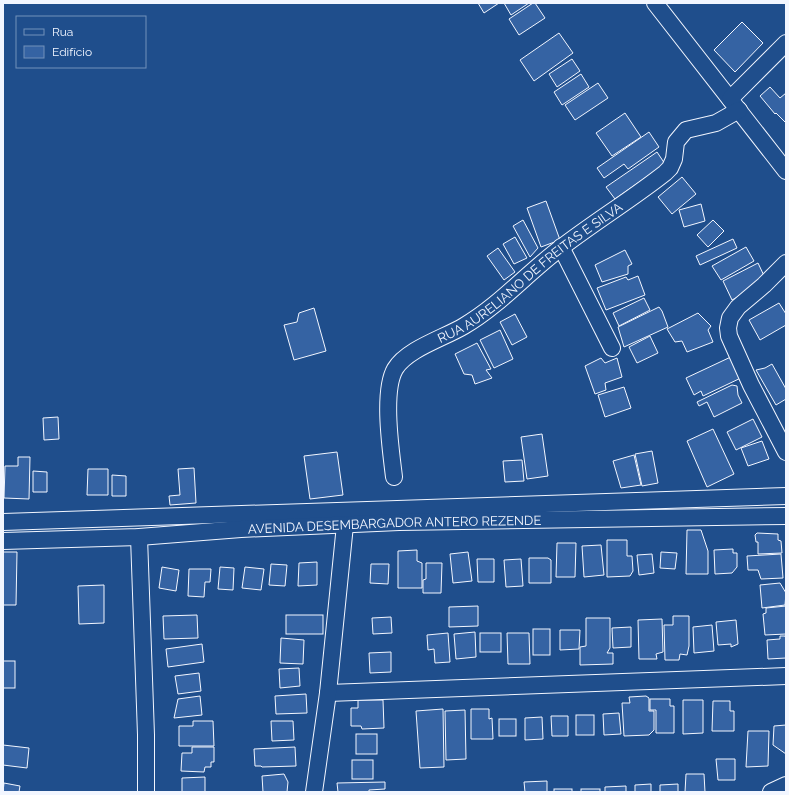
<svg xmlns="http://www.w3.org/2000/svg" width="789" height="795" font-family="Raleway,sans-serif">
<rect width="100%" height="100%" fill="#1f4e8c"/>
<!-- building -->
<g fill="#3563a3" stroke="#f2f6ff">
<polygon points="478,3 499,3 484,13"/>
<polygon points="504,3 529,3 511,15"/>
<polygon points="533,3 535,3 545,18 519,35 509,19"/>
<polygon points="742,22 763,43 735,72 714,50"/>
<polygon points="559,33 573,53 534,81 520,60"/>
<polygon points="572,59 580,71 557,87 549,74"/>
<polygon points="581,74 589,87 562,105 554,92"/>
<polygon points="598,83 608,98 575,120 565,105"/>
<polygon points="770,87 780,98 786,93 786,123 776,113 775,114 760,96"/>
<polygon points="625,113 641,137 612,156 596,133"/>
<polygon points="649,132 659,147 628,169 624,164 604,178 597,168"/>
<polygon points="657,152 665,164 615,199 606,187"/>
<polygon points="682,177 696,194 672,214 658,197"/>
<polygon points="546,201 560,240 541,247 527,208"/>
<polygon points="701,204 705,221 684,227 679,210"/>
<polygon points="523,220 538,248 530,257 513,226"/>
<polygon points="713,220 724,231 708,247 697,235"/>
<polygon points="515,237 527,258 514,264 503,244"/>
<polygon points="733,239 737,248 700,265 696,256"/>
<polygon points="746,247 754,261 721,280 712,266"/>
<polygon points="498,248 515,272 504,280 487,256"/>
<polygon points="625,250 632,264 628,266 628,274 602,282 595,265"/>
<polygon points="758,263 767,282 732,300 723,281"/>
<polygon points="638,276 645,295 606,310 597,288 626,277 628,280"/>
<polygon points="644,298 650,310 619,326 613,313"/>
<polygon points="779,303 786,314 786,325 760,340 749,320"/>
<polygon points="659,307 662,311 668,327 624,347 618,327"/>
<polygon points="314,308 326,351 294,360 284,325 297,322 299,313"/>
<polygon points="698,313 711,326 708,330 713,342 687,352 682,341 675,342 667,329"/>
<polygon points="515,314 527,337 512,345 500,322"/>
<polygon points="500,330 513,359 494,368 480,340"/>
<polygon points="650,336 658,353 637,363 629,347"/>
<polygon points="477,343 491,369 486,370 492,378 475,384 472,375 464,374 455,354"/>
<polygon points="735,355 745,376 703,396 701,391 694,395 686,378"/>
<polygon points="601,358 605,363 617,358 622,377 605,383 606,390 595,394 585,366"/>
<polygon points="772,364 786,389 786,399 776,405 756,370 765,368"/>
<polygon points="732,385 737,386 738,395 742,403 714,417 707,402 699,406 697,402"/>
<polygon points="624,387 631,408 605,417 598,395"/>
<polygon points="58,417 59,439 44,440 43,418"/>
<polygon points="753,419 762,437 736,450 727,432"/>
<polygon points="713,429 734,474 707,487 687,441"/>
<polygon points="542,434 548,476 527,479 521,437"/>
<polygon points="762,441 769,459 748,466 741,448"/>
<polygon points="652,451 658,483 642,486 635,454"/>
<polygon points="337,452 343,495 310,499 304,456"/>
<polygon points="634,455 641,485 621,488 613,461"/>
<polygon points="18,457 30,457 29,499 4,498 5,466 18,466"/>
<polygon points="522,460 524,481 505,482 503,461"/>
<polygon points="194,468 196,503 170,505 169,496 180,495 178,469"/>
<polygon points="88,469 108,469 108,495 87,495"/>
<polygon points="33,471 47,472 47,492 33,492"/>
<polygon points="112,475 126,476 126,496 112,496"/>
<polygon points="687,530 701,530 708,551 708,574 686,574"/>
<polygon points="757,533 778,534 778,540 781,541 782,553 758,554 758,542 756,542 755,535"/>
<polygon points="607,540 627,540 627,556 632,556 633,571 630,576 607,577"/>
<polygon points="557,543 576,543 575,577 556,577"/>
<polygon points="601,545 604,575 584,577 582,546"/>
<polygon points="733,549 733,553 737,553 737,567 732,573 715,574 714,550"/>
<polygon points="417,550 417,561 422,563 422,588 398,588 398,551"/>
<polygon points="3,552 17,552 16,605 3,605"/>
<polygon points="468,552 472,581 453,583 450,554"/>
<polygon points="661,552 677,553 675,569 660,568"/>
<polygon points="652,554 654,573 639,575 637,555"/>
<polygon points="781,554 783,578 761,579 758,570 748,570 747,556"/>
<polygon points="529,558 548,558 551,560 551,583 529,583"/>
<polygon points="477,559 494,559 494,582 478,582"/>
<polygon points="521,559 523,586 506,587 504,560"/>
<polygon points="317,562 317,585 298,586 299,563"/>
<polygon points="426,563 442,563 441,593 423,593 423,580 426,579"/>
<polygon points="271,564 287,565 285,586 269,585"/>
<polygon points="371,564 389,564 388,584 370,583"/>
<polygon points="162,567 179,570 176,591 159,588"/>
<polygon points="220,567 234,568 233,590 218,589"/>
<polygon points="245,567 264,569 261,590 242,588"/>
<polygon points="189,569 211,569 210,582 205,582 204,597 188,596"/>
<polygon points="780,583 786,593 785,605 762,608 760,585"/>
<polygon points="104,585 104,623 79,624 78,586"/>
<polygon points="478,606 478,626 449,627 449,607"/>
<polygon points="786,606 786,634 765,635 763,614 766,613 766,608"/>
<polygon points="197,615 198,638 164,639 163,616"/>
<rect x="286" y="615" width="37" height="19"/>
<polygon points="673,616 689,616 689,646 687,655 680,654 679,660 665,660 664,625 673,625"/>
<polygon points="391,617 392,633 373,634 372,618"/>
<polygon points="586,618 610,618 610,648 607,653 613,653 613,664 580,665 580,647 586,646"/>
<polygon points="662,619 663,652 656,654 657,659 639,659 638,620"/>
<polygon points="736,620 738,644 731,647 731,644 718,645 716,622"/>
<polygon points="712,625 714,651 694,653 693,627"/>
<polygon points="631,627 631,647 613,648 612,628"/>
<rect x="533" y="629" width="17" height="26"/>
<polygon points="560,630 580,630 579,649 560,650"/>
<polygon points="475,632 476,657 456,659 454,634"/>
<polygon points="448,633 450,662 435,663 434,649 428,650 427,635"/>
<rect x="480" y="633" width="21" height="19"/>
<polygon points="507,633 529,633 530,664 508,664"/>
<polygon points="780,636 785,636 786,639 786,658 768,659 767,640 780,639"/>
<polygon points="281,638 304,640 303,664 280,663"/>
<polygon points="202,644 204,662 168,667 166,649"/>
<polygon points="391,652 391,672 370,673 369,653"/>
<rect x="3" y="661" width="12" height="27"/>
<polygon points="299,668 300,686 280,688 279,669"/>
<polygon points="199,673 201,691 178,694 175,676"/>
<polygon points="306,694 307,713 276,714 275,696"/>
<polygon points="200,696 202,715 174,718 178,699"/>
<polygon points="646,696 649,698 649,711 654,711 654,730 649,735 624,736 622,703 630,703 629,697"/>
<polygon points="650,699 670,699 670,706 674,706 674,733 656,733 656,710 650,710"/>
<polygon points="358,700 383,700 384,728 362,729 361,726 351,726 351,708 358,708"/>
<polygon points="683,700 703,700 703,733 683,734"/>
<polygon points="713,701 730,701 730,711 734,711 734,731 712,731"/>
<polygon points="443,709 444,767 420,768 416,711"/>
<polygon points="471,709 489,709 489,719 492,718 493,739 471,739"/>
<polygon points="465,710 466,759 446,760 445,711"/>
<polygon points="619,713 621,734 604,735 603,714"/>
<rect x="576" y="715" width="18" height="20"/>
<polygon points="551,716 568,716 568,736 552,736"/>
<polygon points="542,717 543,739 525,740 525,718"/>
<rect x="499" y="719" width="17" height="17"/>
<polygon points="193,721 213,721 214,746 179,746 179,726 193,726"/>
<polygon points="271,721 293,721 294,740 272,741"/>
<polygon points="786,725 786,754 773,745 774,726"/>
<polygon points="748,731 769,731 768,766 746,767"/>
<rect x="356" y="734" width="21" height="20"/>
<polygon points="3,745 29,748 27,768 3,765"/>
<polygon points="192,747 214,747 214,762 211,762 211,767 205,767 204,772 181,771 182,753 192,753"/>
<polygon points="295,747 296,766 262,767 261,766 255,766 254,749"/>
<polygon points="716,759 735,759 735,780 718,780"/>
<rect x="352" y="760" width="21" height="19"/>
<polygon points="284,774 288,782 287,792 263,792 262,776"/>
<polygon points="686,774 704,774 705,792 685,792"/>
<polygon points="205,777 205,792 182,792 182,778"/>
<polygon points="547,781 547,792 525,792 524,782"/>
<polygon points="385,782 385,789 369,790 369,792 338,792 337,783"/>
<polygon points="4,783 20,786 19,792 3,792"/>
<polygon points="651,784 651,792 635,792 635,785"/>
<polygon points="678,784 678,792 660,792 660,785"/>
<polygon points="626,786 626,792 605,792 605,787"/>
<rect x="554" y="789" width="18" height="3"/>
<rect x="581" y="789" width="19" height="3"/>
</g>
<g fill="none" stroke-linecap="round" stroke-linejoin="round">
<defs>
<g id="street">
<polyline points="655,3 786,171"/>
<polyline points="730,99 786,43"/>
<polyline points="561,247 612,348"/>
<polyline points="786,263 764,285 738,307 730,318 728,328 729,336 751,385 786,452"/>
<path id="s1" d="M394,477C391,451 382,392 395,369C407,349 444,338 464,326C500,305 528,272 562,247C596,221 632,199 665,173L670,168L674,159L676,142L686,130L716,123L739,110"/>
<polyline points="3,522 786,496"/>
<polyline points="139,537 146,735 146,792"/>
<path id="s2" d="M3,541L139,537L241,529L399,522L786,516"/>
<polyline points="328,693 786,676"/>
<polyline points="314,792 328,693 345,525"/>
<polyline points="771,792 786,785"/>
</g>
</defs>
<!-- street casing -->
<use href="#street" stroke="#f2f6ff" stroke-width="18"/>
<!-- street -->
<use href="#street" stroke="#1f4e8c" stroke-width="16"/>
</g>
<g text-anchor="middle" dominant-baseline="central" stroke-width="3" stroke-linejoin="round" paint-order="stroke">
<!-- street labels -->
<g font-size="13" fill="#f2f6ff" stroke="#1f4e8c">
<text stroke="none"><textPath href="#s1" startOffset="276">RUA AURELIANO DE FREITAS E SILVA</textPath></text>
<text stroke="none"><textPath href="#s2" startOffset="392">AVENIDA DESEMBARGADOR ANTERO REZENDE</textPath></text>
</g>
</g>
<!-- border -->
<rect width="789" height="795" fill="none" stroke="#f2f6ff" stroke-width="8"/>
<!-- legend -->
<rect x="16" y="16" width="130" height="52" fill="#1f4e8c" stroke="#7391ba"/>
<rect x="24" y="29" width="20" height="6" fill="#1f4e8c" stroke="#7391ba"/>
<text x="52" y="36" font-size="12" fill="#f2f6ff">Rua</text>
<rect x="24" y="46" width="20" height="12" fill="#3563a3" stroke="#7391ba"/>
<text x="52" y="56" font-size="12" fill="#f2f6ff">Edifício</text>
</svg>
